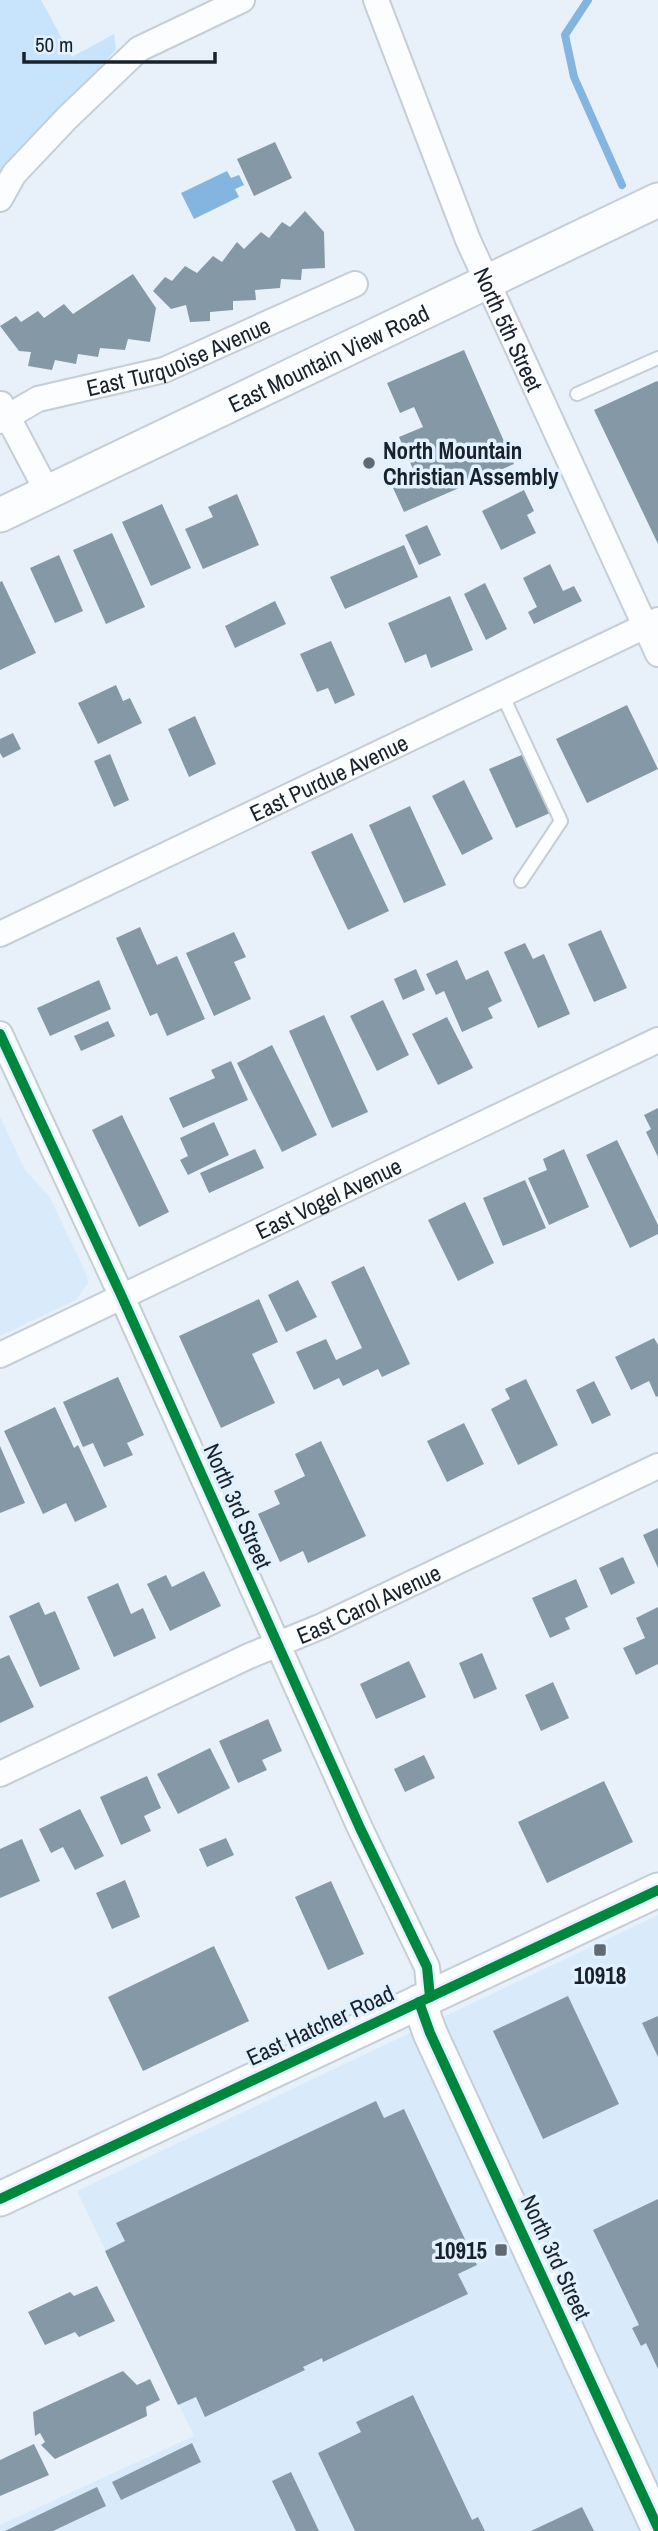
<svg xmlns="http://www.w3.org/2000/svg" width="658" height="2531" font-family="'Archivo Narrow',sans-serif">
<rect width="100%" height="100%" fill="#e8f1f9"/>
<!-- built -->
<g fill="#d9ebfb">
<polygon points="0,1116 25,1170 49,1196 86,1273 88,1283 76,1300 0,1336"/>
<polygon points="658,1915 658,2531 0,2531 0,2525 194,2436 77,2191"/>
</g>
<!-- green -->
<polygon fill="#c8e3fc" points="0,0 41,0 72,57 114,34 116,49 0,183"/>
<!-- water -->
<polygon fill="#84b5e0" points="227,171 231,178 239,175 244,185 235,189 239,197 194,219 181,193"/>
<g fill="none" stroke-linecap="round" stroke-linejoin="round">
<!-- stream -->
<polyline stroke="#84b5e0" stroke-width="8" points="588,0 565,35 574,77 622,185"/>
</g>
<!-- building -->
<g fill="#8598a5">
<polygon points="275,142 292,178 254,196 237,159"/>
<polygon points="305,211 324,232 325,268 302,269 301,280 281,279 280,288 255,290 256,300 233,301 233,310 210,312 210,321 190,322 186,305 171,309 153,291 165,277 172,281 185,266 197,273 213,256 222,262 237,242 244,249 261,232 269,238 282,222 290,227"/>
<polygon points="133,274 156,308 150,342 128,339 125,350 100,348 98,357 78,354 76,364 55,360 52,370 28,366 31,352 19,351 0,326 16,316 21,322 38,311 44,318 64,304 73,314"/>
<polygon points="464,350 514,464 404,512 389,479 413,469 399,437 423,427 414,407 400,413 387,383"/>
<polygon points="657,381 658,382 658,544 594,410"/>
<polygon points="524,490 534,511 527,515 536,533 501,550 482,511"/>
<polygon points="237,494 259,545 203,569 185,529 213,517 208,507"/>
<polygon points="162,504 191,568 151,586 122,522"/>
<polygon points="427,525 441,555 419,565 405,535"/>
<polygon points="112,533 145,607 106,624 73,550"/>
<polygon points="404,545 418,577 345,609 330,577"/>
<polygon points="59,555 83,611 55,623 30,568"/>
<polygon points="550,564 563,591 574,586 582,601 534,624 528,612 537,607 523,578"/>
<polygon points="2,581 36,653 0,670 0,582"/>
<polygon points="485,583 507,629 486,640 464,594"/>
<polygon points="450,596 473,650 431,668 426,654 405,663 388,623"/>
<polygon points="275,601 286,624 235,648 225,626"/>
<polygon points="331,641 355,695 335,704 328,688 317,692 300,654"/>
<polygon points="116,685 123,701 130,698 142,723 98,744 78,703"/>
<polygon points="627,705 658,769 587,803 556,739"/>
<polygon points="195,716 216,764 189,777 168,729"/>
<polygon points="13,733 21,749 3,758 0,753 0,739"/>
<polygon points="110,754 129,800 114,807 94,761"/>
<polygon points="524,754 550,813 516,828 489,769"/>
<polygon points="464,780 493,839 462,855 432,796"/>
<polygon points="410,806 446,885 404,903 369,825"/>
<polygon points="352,833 389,911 348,930 311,852"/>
<polygon points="140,927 157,965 177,956 205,1019 167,1036 157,1013 150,1016 116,938"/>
<polygon points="601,930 627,988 594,1002 568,944"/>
<polygon points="234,932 246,957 234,962 251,999 214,1016 186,953"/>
<polygon points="525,943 533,959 544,954 570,1014 538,1028 504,952"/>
<polygon points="457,960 466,980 488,970 502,1001 488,1008 493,1018 462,1032 444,991 436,995 426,974"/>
<polygon points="416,969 425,990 403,1000 394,979"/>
<polygon points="99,980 111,1009 50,1036 37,1008"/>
<polygon points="383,1000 409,1055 377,1071 350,1016"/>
<polygon points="324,1015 368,1112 332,1128 289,1031"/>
<polygon points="447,1017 473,1068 438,1085 412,1034"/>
<polygon points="108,1021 115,1036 81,1051 74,1036"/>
<polygon points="272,1045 317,1135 282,1152 237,1063"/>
<polygon points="231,1061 248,1100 183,1128 169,1098 215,1078 211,1070"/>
<polygon points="658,1108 658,1157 646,1132 651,1129 644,1115"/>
<polygon points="122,1115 169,1212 139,1227 92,1130"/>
<polygon points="214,1122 229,1155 188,1175 180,1160 188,1156 180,1138"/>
<polygon points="617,1140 658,1225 658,1234 630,1248 586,1155"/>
<polygon points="255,1149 264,1168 209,1193 200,1173"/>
<polygon points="564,1149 589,1207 549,1225 528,1178 547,1170 543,1159"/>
<polygon points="525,1180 546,1228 503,1246 483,1198"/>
<polygon points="465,1202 494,1263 458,1281 428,1220"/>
<polygon points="364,1266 410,1364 382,1377 378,1369 343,1386 339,1378 314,1390 296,1352 326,1339 336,1360 362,1348 331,1282"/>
<polygon points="298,1280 317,1317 286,1332 268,1295"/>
<polygon points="259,1299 278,1342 252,1354 275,1403 221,1428 179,1336"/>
<polygon points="654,1338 658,1345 658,1396 656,1397 649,1381 631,1390 615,1357"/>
<polygon points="118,1377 144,1435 127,1443 133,1455 104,1467 93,1443 83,1447 63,1402"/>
<polygon points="526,1379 558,1445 518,1465 491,1409 510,1399 505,1389"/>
<polygon points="594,1381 611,1415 592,1424 576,1390"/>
<polygon points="55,1407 74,1448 78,1445 107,1507 75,1522 66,1503 43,1514 4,1431"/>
<polygon points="464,1423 484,1464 447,1482 427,1441"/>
<polygon points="321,1441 366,1536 308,1563 303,1551 280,1562 258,1514 280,1504 274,1491 305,1476 295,1454"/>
<polygon points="0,1446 25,1503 0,1513"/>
<polygon points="658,1528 658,1568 643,1535"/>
<polygon points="623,1557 635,1583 611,1595 599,1568"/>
<polygon points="204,1571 221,1606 170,1631 147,1584 166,1575 172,1587"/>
<polygon points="576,1579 588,1607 565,1618 570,1629 550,1638 532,1598"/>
<polygon points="118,1583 131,1614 143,1608 156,1638 114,1657 87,1597"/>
<polygon points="39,1602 45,1615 55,1611 80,1669 40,1687 9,1616"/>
<polygon points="658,1607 658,1664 636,1675 623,1648 645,1638 636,1618"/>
<polygon points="482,1653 497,1689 474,1699 459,1663"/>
<polygon points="9,1655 34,1707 0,1723 0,1659"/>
<polygon points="409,1661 426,1697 376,1719 360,1684"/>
<polygon points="553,1682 569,1718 541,1731 525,1695"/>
<polygon points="268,1719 282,1751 262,1760 267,1770 238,1783 219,1741"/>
<polygon points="210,1748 230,1788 178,1814 157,1774"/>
<polygon points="424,1755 435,1778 405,1792 394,1769"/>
<polygon points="147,1776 161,1808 144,1816 151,1831 121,1845 100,1797"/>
<polygon points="604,1781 633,1842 547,1883 518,1822"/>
<polygon points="80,1809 104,1856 75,1870 63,1847 51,1853 39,1829"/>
<polygon points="226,1838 234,1855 207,1867 199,1849"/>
<polygon points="22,1839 40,1881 0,1898 0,1849"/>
<polygon points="125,1880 140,1917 112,1929 96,1893"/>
<polygon points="331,1881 364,1954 328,1970 295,1897"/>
<polygon points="214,1946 249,2021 143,2071 108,1997"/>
<polygon points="568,1996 619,2104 543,2139 493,2031"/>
<polygon points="658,2016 658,2057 642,2023"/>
<polygon points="376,2101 384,2118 404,2109 477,2265 458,2274 468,2294 323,2362 322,2358 303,2367 305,2370 205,2417 196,2397 178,2405 105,2251 125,2241 116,2223"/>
<polygon points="658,2199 658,2369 646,2343 641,2346 632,2328 639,2325 593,2230"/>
<polygon points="97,2286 115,2321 79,2337 75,2332 45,2345 28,2312 70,2292 74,2296"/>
<polygon points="123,2371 137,2385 150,2379 160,2400 146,2407 147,2416 55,2459 41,2445 45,2442 40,2433 35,2436 33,2412"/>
<polygon points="413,2395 472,2520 478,2517 485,2531 355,2531 318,2453 361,2432 356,2422"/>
<polygon points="192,2443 201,2462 121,2500 112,2482"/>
<polygon points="34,2444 49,2475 0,2496 0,2460"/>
<polygon points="291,2472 319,2531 296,2531 272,2481"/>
<polygon points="97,2487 106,2506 53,2531 5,2531"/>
<polygon points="582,2507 594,2531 531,2531"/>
</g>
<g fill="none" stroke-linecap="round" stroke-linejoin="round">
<defs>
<g id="lane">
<polyline points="577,394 658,358"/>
<polyline points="502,694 561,821 521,881"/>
</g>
<g id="street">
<path id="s1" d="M376,0L468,240L658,654"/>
<polyline points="0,199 14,174 67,118 139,49 242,0"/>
<polyline points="1,404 48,493"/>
<path id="s2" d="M0,421L38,399L164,370L355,284"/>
<path id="s3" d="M0,934L658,620"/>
<polyline points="0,1034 122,1297 360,1828 427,1967 430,1997"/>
<path id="s4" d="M0,1355L658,1040"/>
<path id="s5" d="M0,1774L249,1656L322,1626L658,1466"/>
</g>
<g id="secondary">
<path id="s6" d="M0,515L658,200"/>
<polyline points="419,2002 430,2033 658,2528"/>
<polyline points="0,2199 658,1890"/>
</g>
</defs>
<!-- lane casing -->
<use href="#lane" stroke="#c5ced6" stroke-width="16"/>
<!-- street casing -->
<use href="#street" stroke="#c5ced6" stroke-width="28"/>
<!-- secondary casing -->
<use href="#secondary" stroke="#c5ced6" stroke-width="37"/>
<!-- lane -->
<use href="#lane" stroke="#fcfdfe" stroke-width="12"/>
<!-- street -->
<use href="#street" stroke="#fcfdfe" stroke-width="24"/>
<!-- secondary -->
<use href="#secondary" stroke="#fcfdfe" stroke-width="33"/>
<defs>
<g id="cycleway">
<polyline points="0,1034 122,1297 360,1828 427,1967 430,1997"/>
<polyline points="419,2002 430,2033 658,2528"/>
<polyline points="0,2199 658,1890"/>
</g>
</defs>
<!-- cycleway casing -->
<use href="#cycleway" stroke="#e2f1ff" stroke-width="15"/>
<!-- cycleway -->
<use href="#cycleway" stroke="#00873e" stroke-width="10"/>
</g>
<!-- markers -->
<g fill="#616a72" stroke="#e2f1ff" stroke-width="2.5">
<circle cx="369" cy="463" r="7"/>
<rect x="593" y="1943" width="14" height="14" rx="3.5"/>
<rect x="494" y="2243" width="14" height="14" rx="3.5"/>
</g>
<g text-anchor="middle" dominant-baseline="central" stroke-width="7" stroke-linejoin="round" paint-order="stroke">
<!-- street labels -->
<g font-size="23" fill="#19222a" stroke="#e2f1ff">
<text stroke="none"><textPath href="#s1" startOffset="355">North 5th Street</textPath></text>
<text stroke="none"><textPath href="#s2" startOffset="191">East Turquoise Avenue</textPath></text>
<text stroke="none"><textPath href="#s6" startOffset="364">East Mountain View Road</textPath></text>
<text stroke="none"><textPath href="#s3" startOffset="364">East Purdue Avenue</textPath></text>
<text stroke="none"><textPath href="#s4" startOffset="364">East Vogel Avenue</textPath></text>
<text transform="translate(238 1506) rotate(66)">North 3rd Street</text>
<text stroke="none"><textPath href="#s5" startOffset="406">East Carol Avenue</textPath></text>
<text transform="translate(320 2025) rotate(-25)">East Hatcher Road</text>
<text transform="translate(556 2257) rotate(65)">North 3rd Street</text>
</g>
<!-- poi labels -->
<g font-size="23" font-weight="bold" fill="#19222a" stroke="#e2f1ff" text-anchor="start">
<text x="383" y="450">North Mountain<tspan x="383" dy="26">Christian Assembly</tspan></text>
<text x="600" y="1975" text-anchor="middle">10918</text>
<text x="487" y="2250" text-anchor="end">10915</text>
</g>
</g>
<!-- scale -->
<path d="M24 52v10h191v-10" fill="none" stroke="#19222a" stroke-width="3.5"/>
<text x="35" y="52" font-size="21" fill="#19222a" stroke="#e2f1ff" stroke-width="5" paint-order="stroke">50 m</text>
</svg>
